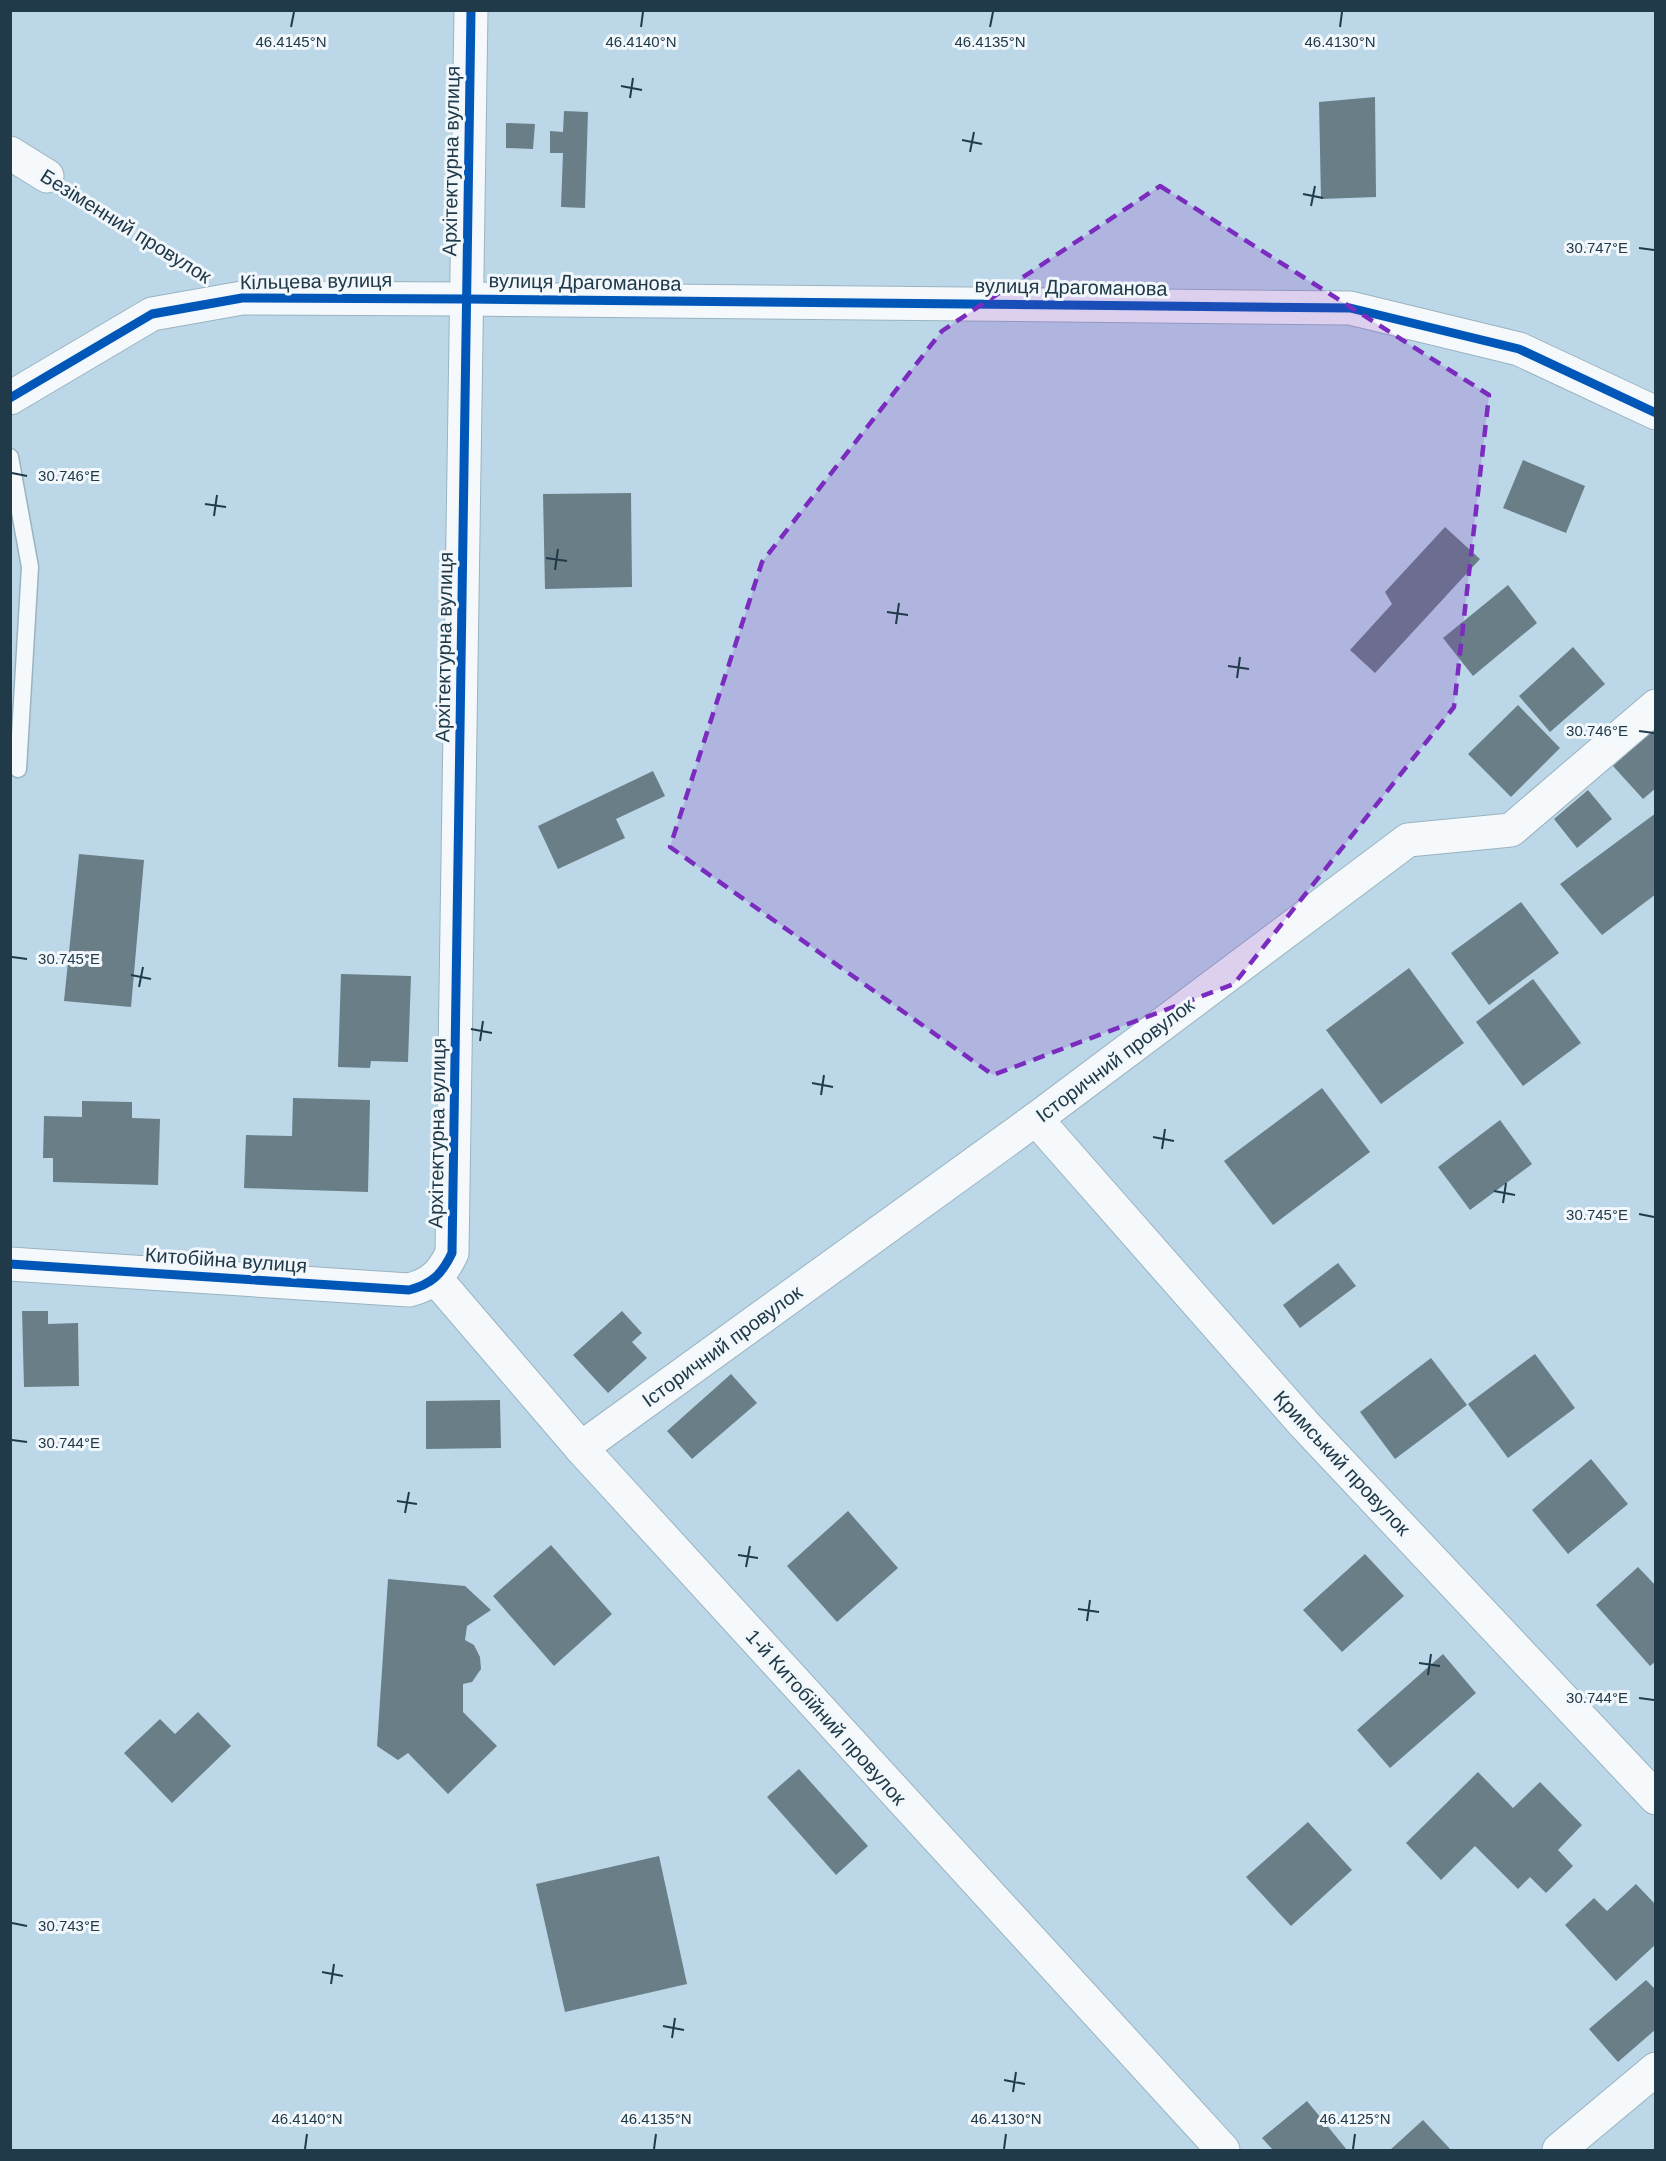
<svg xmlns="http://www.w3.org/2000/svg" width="1666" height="2161" font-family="Helvetica,sans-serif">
<rect width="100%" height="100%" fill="#bcd8e8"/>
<!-- building -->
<g fill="#697e87">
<polygon points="1375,97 1376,197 1321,199 1319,102"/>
<polygon points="564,111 588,112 585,208 561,207 563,153 550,153 550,131 563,132"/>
<polygon points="506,123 535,124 533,149 506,148"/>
<polygon points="1523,460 1585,486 1566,533 1503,508"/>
<polygon points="631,493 632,587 545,589 543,494"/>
<polygon points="1445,527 1480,559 1375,673 1350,650 1392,604 1385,592"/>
<polygon points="1508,585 1537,623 1473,676 1443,638"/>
<polygon points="1573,647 1605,684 1550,732 1519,696"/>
<polygon points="1518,705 1560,748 1511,797 1468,754"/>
<polygon points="1652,731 1656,735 1656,788 1643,799 1613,766"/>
<polygon points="653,771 665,796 616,819 625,838 558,869 538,826"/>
<polygon points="1588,790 1612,819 1577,848 1554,819"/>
<polygon points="1656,813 1656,894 1602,935 1560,884"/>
<polygon points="79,854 144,860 131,1007 64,1001"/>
<polygon points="1521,902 1559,953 1489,1005 1451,953"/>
<polygon points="1409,968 1464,1043 1381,1104 1326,1030"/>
<polygon points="341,974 411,976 408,1062 371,1061 370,1068 338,1067"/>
<polygon points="1533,979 1581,1043 1523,1086 1476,1022"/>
<polygon points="1322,1088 1370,1152 1273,1225 1224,1161"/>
<polygon points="293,1098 370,1100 368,1192 244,1188 246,1135 292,1136"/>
<polygon points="82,1101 132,1102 132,1118 160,1119 158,1185 53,1182 53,1158 43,1158 44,1116 82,1117"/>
<polygon points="1500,1120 1532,1164 1470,1210 1438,1167"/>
<polygon points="1338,1263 1356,1286 1300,1328 1283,1305"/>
<polygon points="22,1311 48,1311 48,1324 78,1323 79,1386 24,1387"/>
<polygon points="622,1311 642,1333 632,1342 647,1358 608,1393 573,1355"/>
<polygon points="1535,1354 1575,1408 1508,1458 1468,1404"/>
<polygon points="1431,1358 1467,1405 1395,1459 1360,1412"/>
<polygon points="731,1374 757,1403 692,1459 667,1431"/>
<polygon points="500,1400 501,1448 426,1449 426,1401"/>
<polygon points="1591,1459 1628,1504 1568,1554 1532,1510"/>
<polygon points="848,1511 898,1568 837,1622 787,1566"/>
<polygon points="551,1545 612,1614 554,1666 493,1596"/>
<polygon points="1365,1554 1404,1596 1342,1652 1303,1610"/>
<polygon points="1638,1567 1656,1586 1656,1661 1650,1666 1596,1605"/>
<polygon points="388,1579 465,1586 491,1610 467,1626 465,1640 474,1645 480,1657 481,1669 472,1682 463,1684 463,1712 497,1746 448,1794 408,1753 398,1760 377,1746"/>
<polygon points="1443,1654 1476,1693 1390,1768 1357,1730"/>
<polygon points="198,1712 231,1746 172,1803 124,1753 160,1719 175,1734"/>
<polygon points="799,1769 868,1846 836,1875 767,1797"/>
<polygon points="1478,1772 1513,1808 1540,1782 1582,1825 1558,1850 1573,1866 1546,1893 1530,1877 1518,1889 1475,1846 1441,1880 1406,1843"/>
<polygon points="1308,1822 1352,1870 1291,1926 1246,1877"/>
<polygon points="659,1856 687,1984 565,2012 536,1884"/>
<polygon points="1636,1884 1656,1905 1656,1944 1616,1981 1565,1925 1594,1898 1607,1911"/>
<polygon points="1646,1980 1656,1990 1656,2029 1618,2062 1589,2029"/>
<polygon points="1307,2101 1347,2150 1273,2150 1262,2138"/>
<polygon points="1423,2120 1451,2150 1390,2150"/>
</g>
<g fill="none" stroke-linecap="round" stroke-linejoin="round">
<defs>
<polyline id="lane" points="10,457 30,567 18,769"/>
<g id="street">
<polyline points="10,153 47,176"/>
<polyline points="10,398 152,314 242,298 466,299 1350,308 1519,349 1656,413"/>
<polyline points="1036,1119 1304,1424 1656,1798"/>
<path d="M10,1264L409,1290C432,1284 442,1274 452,1253L471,10"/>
<polyline points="436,1279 581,1448 1223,2150"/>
<polyline points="581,1448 1036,1119 1408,840 1511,830 1656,706"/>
<polyline points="1559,2150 1656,2069"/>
</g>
</defs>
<!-- lane casing -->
<use href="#lane" stroke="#9ab3c0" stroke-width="19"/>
<!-- street casing -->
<use href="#street" stroke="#9ab3c0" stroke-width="35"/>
<!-- path -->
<polyline stroke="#d1dbe0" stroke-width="4" stroke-dasharray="1.5 4.5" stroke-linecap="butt" points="78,196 194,268"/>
<!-- lane -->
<use href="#lane" stroke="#f5f9fc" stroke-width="16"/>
<!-- street -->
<use href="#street" stroke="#f5f9fc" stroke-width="33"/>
<defs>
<g id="cycleway">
<polyline points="10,398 152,314 242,298 466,299 1350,308 1519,349 1656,413"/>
<path d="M10,1264L409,1290C432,1284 442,1274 452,1253L471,10"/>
</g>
</defs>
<!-- cycleway casing -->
<use href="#cycleway" stroke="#f1f7fb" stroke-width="13"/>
<!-- cycleway -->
<use href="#cycleway" stroke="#0057b8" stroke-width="9"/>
</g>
<!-- marked area -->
<path fill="#7b2cbf" fill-opacity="0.2" stroke="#7b2cbf" stroke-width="4.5" stroke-dasharray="12 8" stroke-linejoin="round" d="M1160,186L1489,395L1454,707L1234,984L993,1075L670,847L762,562L942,331Z"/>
<!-- ticks -->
<path fill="none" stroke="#203a49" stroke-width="2" d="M291,27L294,12M641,27L643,12M990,27L993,12M1340,27L1342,12M621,86L642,90M630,98L633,78M962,140L982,144M970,152L974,132M1303,194L1323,198M1311,206L1315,186M1639,248L1654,250M12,473L27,476M205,504L226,507M214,516L217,495M546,558L567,561M555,570L558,549M887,612L908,615M896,624L899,603M1228,666L1249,669M1237,678L1240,657M1639,731L1654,733M12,957L27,959M131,975L151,979M139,987L143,967M471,1029L492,1033M480,1041L483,1021M812,1083L833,1087M821,1095L824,1075M1153,1137L1174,1141M1162,1149L1165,1129M1494,1191L1515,1195M1503,1203L1506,1183M1639,1214L1654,1217M12,1440L27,1442M397,1501L417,1504M405,1513L409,1492M738,1555L758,1558M746,1567L750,1546M1078,1609L1099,1612M1087,1621L1090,1600M1419,1663L1440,1666M1428,1675L1431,1654M1639,1698L1654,1700M12,1923L27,1926M322,1972L343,1976M331,1984L334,1964M663,2026L684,2030M672,2038L675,2018M1004,2080L1025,2084M1013,2092L1016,2072M305,2149L307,2134M654,2149L656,2134M1004,2149L1006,2134M1353,2149L1355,2134"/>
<g text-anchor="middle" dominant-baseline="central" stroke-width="6" stroke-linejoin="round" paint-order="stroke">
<!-- street labels -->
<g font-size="20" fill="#203a49" stroke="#f1f7fb">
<text transform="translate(451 161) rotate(-89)">Архітектурна вулиця</text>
<text transform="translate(126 226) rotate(32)">Безіменний провулок</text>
<text transform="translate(316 281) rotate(-1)">Кільцева вулиця</text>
<text transform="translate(585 282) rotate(1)">вулиця Драгоманова</text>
<text transform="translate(1071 287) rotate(1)">вулиця Драгоманова</text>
<text transform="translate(444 647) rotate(-89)">Архітектурна вулиця</text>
<text transform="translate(1115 1060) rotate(-37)">Історичний провулок</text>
<text transform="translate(437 1133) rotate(-89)">Архітектурна вулиця</text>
<text transform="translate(226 1260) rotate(4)">Китобійна вулиця</text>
<text transform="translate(722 1346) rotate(-36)">Історичний провулок</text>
<text transform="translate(1342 1463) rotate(47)">Кримський провулок</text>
<text transform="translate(826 1717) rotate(48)">1-й Китобійний провулок</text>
</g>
</g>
<g font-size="15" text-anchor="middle" fill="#203a49" stroke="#f1f7fb" stroke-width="6" stroke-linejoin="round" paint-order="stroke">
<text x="291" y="47">46.4145°N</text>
<text x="641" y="47">46.4140°N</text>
<text x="990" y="47">46.4135°N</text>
<text x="1340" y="47">46.4130°N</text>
<text x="1597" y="253">30.747°E</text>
<text x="69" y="481">30.746°E</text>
<text x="1597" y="736">30.746°E</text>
<text x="69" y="964">30.745°E</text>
<text x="1597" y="1220">30.745°E</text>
<text x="69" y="1448">30.744°E</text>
<text x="1597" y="1703">30.744°E</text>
<text x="69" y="1931">30.743°E</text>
<text x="307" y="2124">46.4140°N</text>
<text x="656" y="2124">46.4135°N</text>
<text x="1006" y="2124">46.4130°N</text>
<text x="1355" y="2124">46.4125°N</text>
</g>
<!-- border -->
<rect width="1666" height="2161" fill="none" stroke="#203a49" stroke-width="24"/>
</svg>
